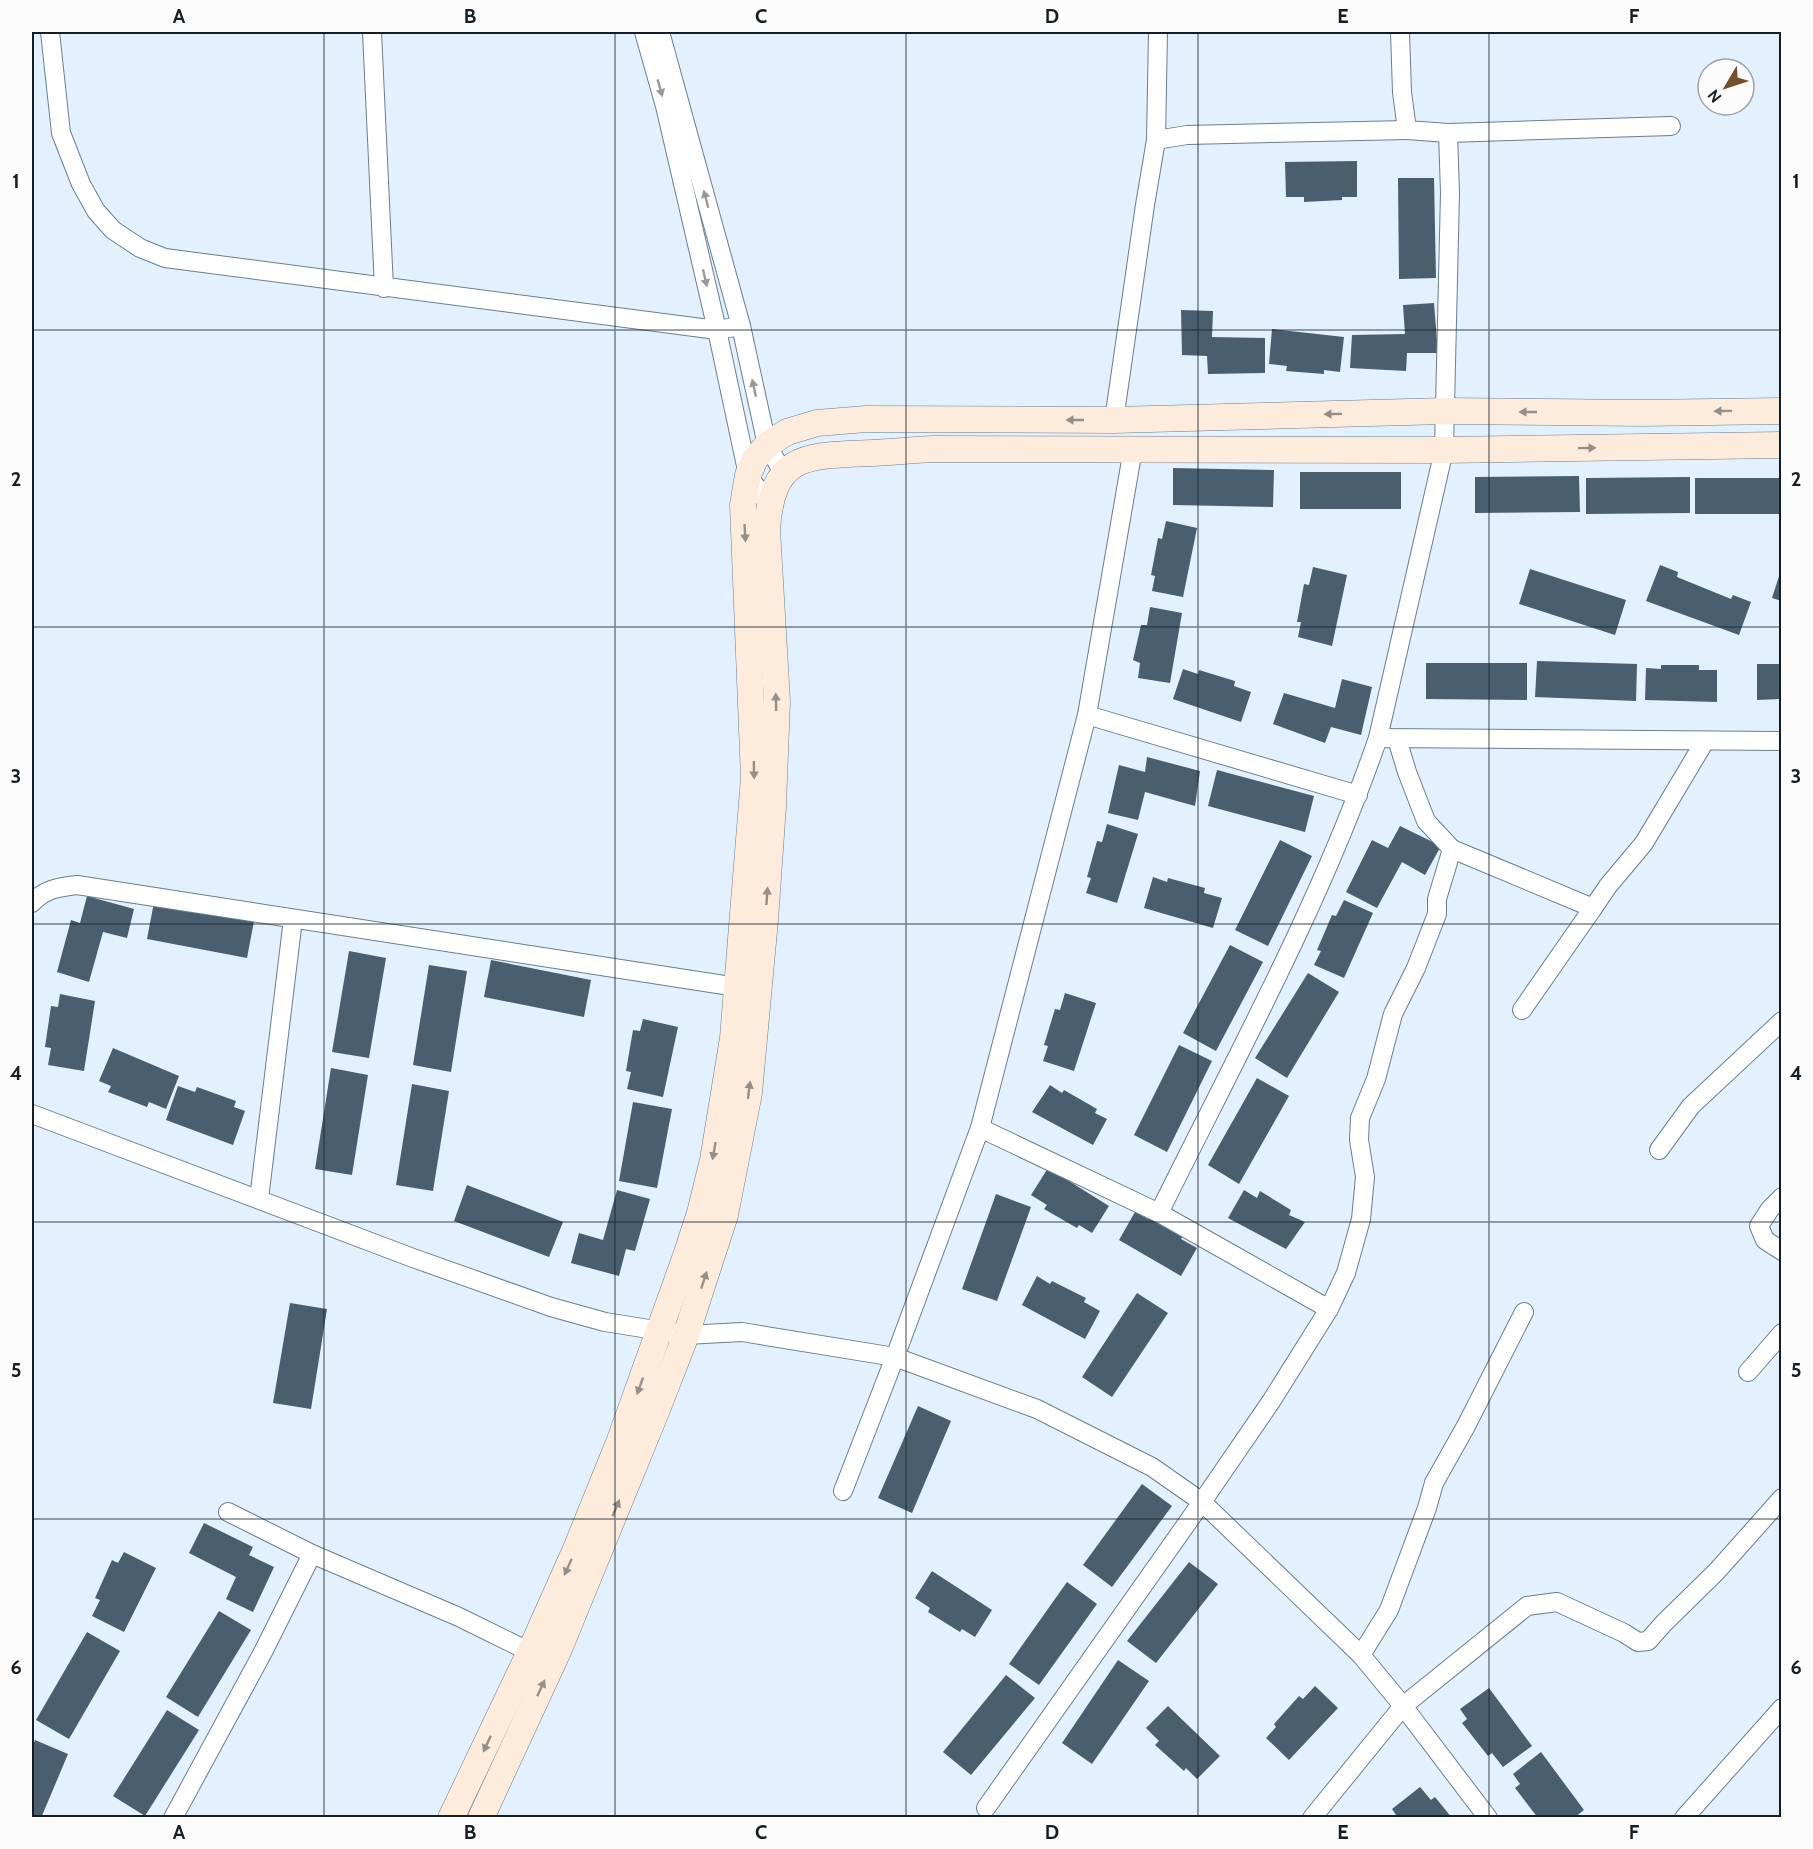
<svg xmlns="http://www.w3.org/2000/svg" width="1813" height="1849" font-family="Cabin,sans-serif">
<rect width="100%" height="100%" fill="#e2f1fd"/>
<!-- building -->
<g fill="#495f6f">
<polygon points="1357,161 1357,197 1342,197 1342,200 1304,202 1304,197 1286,197 1285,162"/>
<polygon points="1398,178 1434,178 1436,278 1399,279"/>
<polygon points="1434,303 1438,353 1407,353 1406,371 1350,368 1352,335 1405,334 1403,305"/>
<polygon points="1181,310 1213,311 1212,337 1265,338 1265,373 1208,374 1207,356 1182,355"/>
<polygon points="1272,329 1344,337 1340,372 1324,370 1324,374 1286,371 1287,366 1269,364"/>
<polygon points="1173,468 1274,470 1273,507 1173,505"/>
<rect x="1300" y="472" width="101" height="37"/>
<polygon points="1579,476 1580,512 1475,513 1475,477"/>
<polygon points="1690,477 1690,513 1586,514 1586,478"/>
<rect x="1695" y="478" width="87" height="36"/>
<polygon points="1166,521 1197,528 1183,597 1152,591 1155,576 1151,575 1158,538 1162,539"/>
<polygon points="1660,565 1678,572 1677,577 1731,599 1733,595 1751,602 1739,635 1646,601"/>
<polygon points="1313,567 1347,575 1332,646 1298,637 1301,622 1297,622 1304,584 1309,585"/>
<polygon points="1530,569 1626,600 1615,635 1519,604"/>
<polygon points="1781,570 1782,570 1782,601 1772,598"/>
<polygon points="1150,607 1182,613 1170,683 1138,678 1140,663 1133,660 1141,625 1147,625"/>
<polygon points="1537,661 1637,664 1636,701 1535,697"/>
<polygon points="1426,663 1527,663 1527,700 1426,699"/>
<polygon points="1757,664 1782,664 1782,699 1757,700"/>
<polygon points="1661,665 1699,665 1699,670 1717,670 1717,702 1645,700 1646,668 1661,669"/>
<polygon points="1183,669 1198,674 1199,670 1235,681 1234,686 1251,692 1241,722 1173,699"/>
<polygon points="1342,679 1372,687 1361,735 1331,727 1325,743 1273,724 1284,693 1335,708"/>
<polygon points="1147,757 1200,771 1195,806 1145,792 1138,820 1108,813 1119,765 1145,772"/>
<polygon points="1217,770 1314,796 1305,832 1208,806"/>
<polygon points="1107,824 1138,834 1117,903 1086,893 1091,878 1087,877 1097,841 1102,842"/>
<polygon points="1400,826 1441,846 1425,875 1402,862 1377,908 1346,892 1372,840 1388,848"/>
<polygon points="1280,840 1312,856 1268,946 1235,930"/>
<polygon points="1153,877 1167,882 1168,878 1205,888 1204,893 1222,898 1213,928 1144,908"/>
<polygon points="87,896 134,909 127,938 103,932 89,982 57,972 71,920 80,923"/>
<polygon points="1344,900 1373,913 1344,978 1314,965 1321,951 1317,950 1332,915 1336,916"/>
<polygon points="154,902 254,921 247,958 147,939"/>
<polygon points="1230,945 1263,962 1216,1051 1183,1033"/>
<polygon points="349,951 386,958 369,1058 332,1052"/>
<polygon points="491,960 591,980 584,1017 484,997"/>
<polygon points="429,965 467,971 451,1072 413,1065"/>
<polygon points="1308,973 1339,992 1287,1078 1255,1058"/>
<polygon points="1065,993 1096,1003 1074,1071 1043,1061 1048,1046 1044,1045 1055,1009 1060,1010"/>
<polygon points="60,994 95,1001 84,1071 48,1065 51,1048 45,1047 51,1006 58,1007"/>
<polygon points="643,1019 678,1027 663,1097 627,1089 631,1072 626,1071 633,1030 640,1031"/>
<polygon points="1179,1045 1212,1061 1167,1152 1134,1135"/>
<polygon points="113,1048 179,1076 166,1109 149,1102 147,1107 108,1092 111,1086 99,1081"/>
<polygon points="331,1068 368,1075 352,1175 315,1169"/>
<polygon points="1257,1078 1289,1096 1239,1184 1208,1165"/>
<polygon points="412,1084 449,1091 433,1191 396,1185"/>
<polygon points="1050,1085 1062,1093 1064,1090 1097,1109 1095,1113 1107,1119 1093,1145 1032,1112"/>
<polygon points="178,1086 195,1092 197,1087 236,1101 234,1107 245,1111 233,1145 166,1120"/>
<polygon points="633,1102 672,1109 657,1188 619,1181"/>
<polygon points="1048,1168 1109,1206 1092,1233 1079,1225 1077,1228 1044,1209 1047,1205 1031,1195"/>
<polygon points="467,1185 563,1222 549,1257 454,1221"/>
<polygon points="617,1190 650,1199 635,1251 626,1249 619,1276 571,1263 579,1233 603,1240"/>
<polygon points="1244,1190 1257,1198 1260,1191 1291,1210 1289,1215 1305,1222 1286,1249 1228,1218"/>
<polygon points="996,1194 1031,1207 997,1301 962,1289"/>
<polygon points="1135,1212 1148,1219 1150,1216 1184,1234 1181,1239 1197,1248 1181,1276 1119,1240"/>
<polygon points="1037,1276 1050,1284 1052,1281 1086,1298 1084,1302 1100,1311 1085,1339 1022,1305"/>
<polygon points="1137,1293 1168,1313 1112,1397 1082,1377"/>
<polygon points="290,1303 327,1309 311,1409 273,1403"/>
<polygon points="918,1406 951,1421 912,1513 878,1498"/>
<polygon points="1142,1484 1172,1506 1112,1587 1083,1565"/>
<polygon points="204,1523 253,1547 249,1555 274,1567 253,1612 226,1599 236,1577 189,1553"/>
<polygon points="124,1552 156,1568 124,1632 92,1616 100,1600 95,1598 112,1560 118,1563"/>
<polygon points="1189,1562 1218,1584 1156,1663 1127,1641"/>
<polygon points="932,1571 992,1610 975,1637 962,1629 960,1632 928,1612 930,1608 915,1598"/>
<polygon points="1067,1582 1097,1604 1039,1685 1009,1664"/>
<polygon points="219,1611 251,1630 198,1717 166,1697"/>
<polygon points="87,1632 120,1651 69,1739 36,1720"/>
<polygon points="1118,1660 1149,1681 1092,1764 1062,1743"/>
<polygon points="1006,1675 1035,1698 971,1775 943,1752"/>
<polygon points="1315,1686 1338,1708 1289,1760 1266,1738 1276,1727 1274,1724 1299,1696 1303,1699"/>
<polygon points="1489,1688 1532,1746 1503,1767 1492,1753 1488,1756 1462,1723 1467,1719 1460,1709"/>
<polygon points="1168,1706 1220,1756 1197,1779 1186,1768 1184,1771 1155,1745 1159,1741 1146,1728"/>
<polygon points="167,1710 199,1730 145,1816 113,1796"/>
<polygon points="35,1740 68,1754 41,1818 32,1816 32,1748"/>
<polygon points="1541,1752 1584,1810 1574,1818 1538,1818 1515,1788 1520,1784 1513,1774"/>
<polygon points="1420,1787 1431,1800 1435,1797 1452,1818 1398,1818 1392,1809"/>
</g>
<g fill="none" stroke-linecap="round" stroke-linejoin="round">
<defs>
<g id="minor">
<polyline points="50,32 61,133 81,184 96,211 113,230 140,248 165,258 717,330 741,326"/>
<polyline points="372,32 384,288"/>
<polyline points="644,32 665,106 717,330 748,475 769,505"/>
<polyline points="660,32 741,326 767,445 784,474"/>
<polyline points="1448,133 1671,126"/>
<polyline points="1156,140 1158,32"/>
<polyline points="1114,420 1145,205 1156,140 1187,135 1407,130"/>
<polyline points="1087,715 1358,795"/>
<polyline points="1378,738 1444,450 1450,193 1448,133 1407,130 1402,92 1400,32"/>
<polyline points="1452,849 1593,908 1608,886 1644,843 1705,741"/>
<path d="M32,903C44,889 60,887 77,885L737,987"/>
<polyline points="1522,1010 1593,908"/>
<polyline points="32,1114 413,1258 551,1307 605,1322 686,1335 742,1332 895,1357 1037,1409 1152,1467 1202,1502 1361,1655 1403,1706 1312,1818"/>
<path d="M980,1128L1159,1213C1236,1057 1321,903 1378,738L1782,741"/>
<polyline points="1659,1150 1691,1106 1782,1021"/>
<polyline points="1782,1197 1770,1209 1759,1226 1765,1240 1782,1251"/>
<polyline points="259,1199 293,919"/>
<polyline points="1159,1213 1329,1309"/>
<polyline points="1748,1372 1782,1333"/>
<polyline points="843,1491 895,1357 980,1128 1087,715 1133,449"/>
<polyline points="228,1512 312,1554 459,1617 530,1652"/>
<polyline points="1361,1655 1389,1610 1427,1508 1434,1483 1466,1426 1524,1312"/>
<polyline points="986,1808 1202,1502 1272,1400 1329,1309 1346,1273 1361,1219 1365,1177 1359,1140 1360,1118 1376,1079 1393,1014 1416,968 1437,914 1437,899 1452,849 1426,821 1407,772 1397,739"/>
<polyline points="173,1818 263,1652 312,1554"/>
<polyline points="1488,1818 1403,1706 1527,1606 1557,1602 1624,1633 1638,1642 1648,1641 1664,1623 1717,1571 1782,1498"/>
<polyline points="1684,1818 1782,1708"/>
</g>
<g id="secondary">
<polyline points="451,1818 530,1652 576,1549 620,1440 687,1253 700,1213 713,1160 733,1038 754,778 743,505 748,475 755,459 767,445 787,432 817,423 866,419 1114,420 1445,411 1642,413 1782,411"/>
<path d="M481,1818L559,1649L656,1412L686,1335L725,1215L749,1093L765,920L773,806L777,701L767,530C772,452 807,456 872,453C892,452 913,450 933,449L1444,450L1782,445"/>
</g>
</defs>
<!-- minor casing -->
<use href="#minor" stroke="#687f91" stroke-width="20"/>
<!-- secondary casing -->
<use href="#secondary" stroke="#687f91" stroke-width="27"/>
<!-- minor -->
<use href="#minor" stroke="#fff" stroke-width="18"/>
<!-- secondary -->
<use href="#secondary" stroke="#fdecdb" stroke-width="26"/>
</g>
<!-- one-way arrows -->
<defs><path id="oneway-solid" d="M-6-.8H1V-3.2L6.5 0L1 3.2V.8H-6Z" transform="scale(1.5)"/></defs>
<g fill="#969a9d">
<use href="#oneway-solid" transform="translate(660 88) rotate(74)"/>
<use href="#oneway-solid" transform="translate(706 199) rotate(-105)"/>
<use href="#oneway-solid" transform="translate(705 278) rotate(77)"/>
<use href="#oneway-solid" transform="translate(754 388) rotate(-102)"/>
</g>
<g fill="#958f89">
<use href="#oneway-solid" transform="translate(1723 411) rotate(179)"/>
<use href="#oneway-solid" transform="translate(1528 412) rotate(-180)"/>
<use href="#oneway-solid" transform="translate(1333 414) rotate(179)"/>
<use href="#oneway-solid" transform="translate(1075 420) rotate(180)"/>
<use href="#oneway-solid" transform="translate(1587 448) rotate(-1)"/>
<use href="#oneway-solid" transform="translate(745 533) rotate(87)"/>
<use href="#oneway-solid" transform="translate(776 702) rotate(-91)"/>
<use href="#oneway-solid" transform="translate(754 770) rotate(89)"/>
<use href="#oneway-solid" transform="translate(767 896) rotate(-86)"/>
<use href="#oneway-solid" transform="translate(749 1090) rotate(-83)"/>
<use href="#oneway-solid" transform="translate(714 1151) rotate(100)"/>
<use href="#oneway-solid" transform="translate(704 1280) rotate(-72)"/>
<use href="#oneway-solid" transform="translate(640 1386) rotate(110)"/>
<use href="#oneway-solid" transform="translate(616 1508) rotate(-67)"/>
<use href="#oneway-solid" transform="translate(568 1567) rotate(114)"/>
<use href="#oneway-solid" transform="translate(541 1688) rotate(-65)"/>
<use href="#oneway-solid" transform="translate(487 1744) rotate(115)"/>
</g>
<!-- grid -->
<path fill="none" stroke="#151e25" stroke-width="1.5" stroke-opacity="0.55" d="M324,32V1818M615,32V1818M906,32V1818M1198,32V1818M1489,32V1818M32,330H1782M32,627H1782M32,924H1782M32,1222H1782M32,1519H1782"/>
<!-- border -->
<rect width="1813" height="1849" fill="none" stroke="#fcfcfc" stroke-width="66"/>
<!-- north arrow -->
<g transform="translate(1726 87) rotate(231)"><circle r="28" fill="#fcfcfc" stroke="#a0a3a6" stroke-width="1.5"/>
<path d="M0-4.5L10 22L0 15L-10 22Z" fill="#744f2a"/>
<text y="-9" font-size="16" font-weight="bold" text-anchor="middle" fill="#151e25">N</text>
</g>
<rect x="33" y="33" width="1747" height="1783" fill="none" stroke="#151e25" stroke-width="2"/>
<g font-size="20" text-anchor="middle" font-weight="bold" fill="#151e25">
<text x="179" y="23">A</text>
<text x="470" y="23">B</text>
<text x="761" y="23">C</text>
<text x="1052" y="23">D</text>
<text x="1343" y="23">E</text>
<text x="1634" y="23">F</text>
<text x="16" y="188">1</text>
<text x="1796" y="188">1</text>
<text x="16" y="486">2</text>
<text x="1796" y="486">2</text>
<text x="16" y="783">3</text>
<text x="1796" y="783">3</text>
<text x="16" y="1080">4</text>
<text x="1796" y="1080">4</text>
<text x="16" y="1377">5</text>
<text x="1796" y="1377">5</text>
<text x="16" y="1674">6</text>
<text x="1796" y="1674">6</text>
<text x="179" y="1839">A</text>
<text x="470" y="1839">B</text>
<text x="761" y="1839">C</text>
<text x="1052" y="1839">D</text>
<text x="1343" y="1839">E</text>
<text x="1634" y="1839">F</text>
</g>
</svg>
